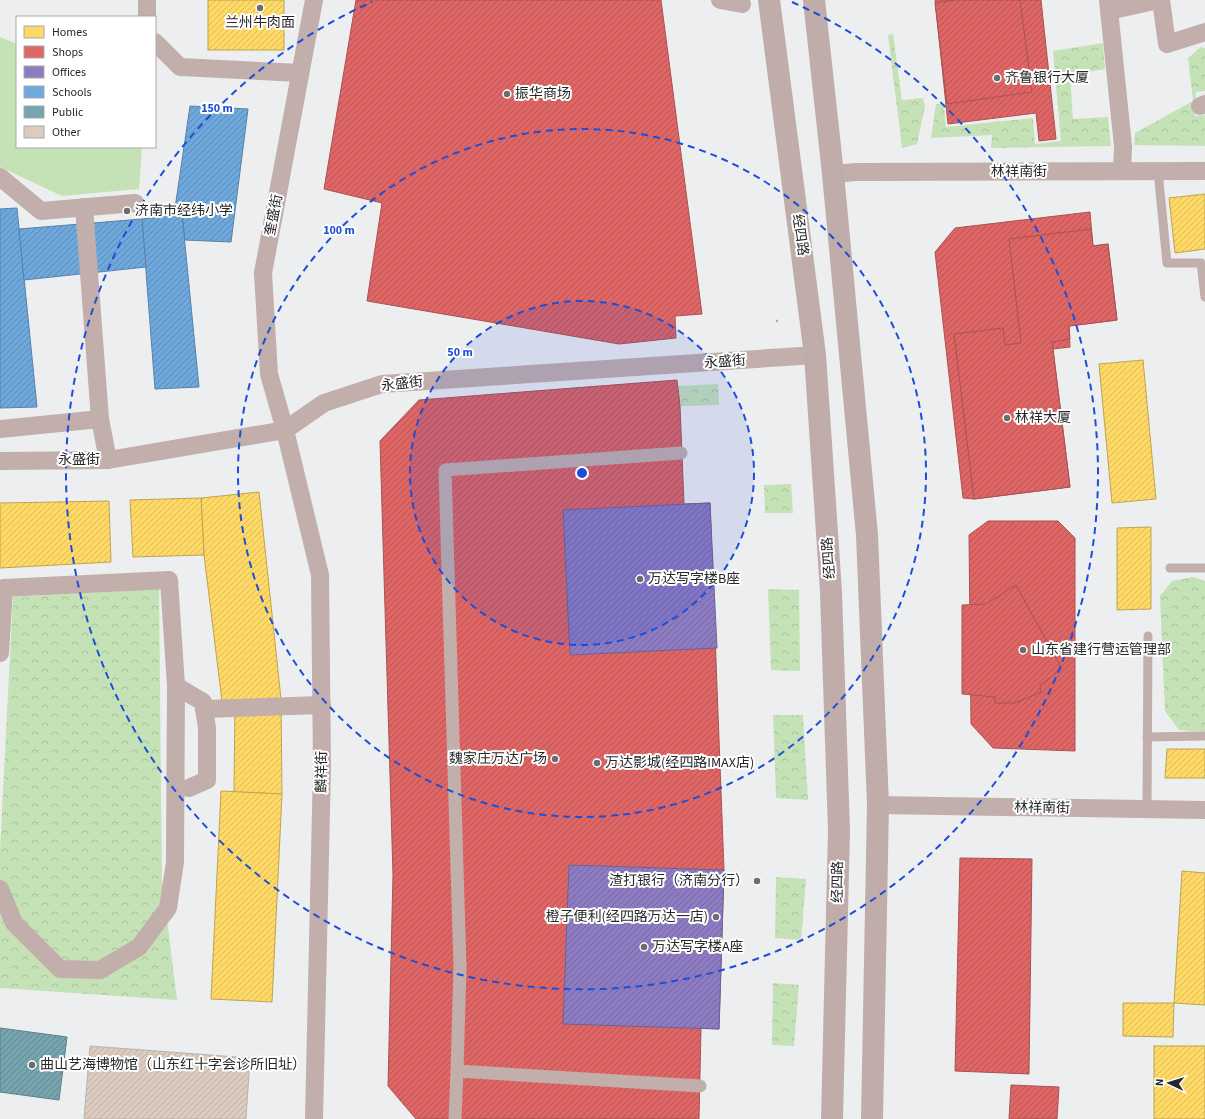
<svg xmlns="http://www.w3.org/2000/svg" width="1205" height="1119" font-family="'Source Sans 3','Noto Sans SC',sans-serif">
<defs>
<pattern id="park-crowns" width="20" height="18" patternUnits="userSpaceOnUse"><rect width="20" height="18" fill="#c5e2b7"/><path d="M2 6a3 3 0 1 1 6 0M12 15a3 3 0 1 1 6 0" fill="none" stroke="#a9c29d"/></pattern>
<pattern id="homes-hatch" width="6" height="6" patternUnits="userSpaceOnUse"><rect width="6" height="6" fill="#ffd966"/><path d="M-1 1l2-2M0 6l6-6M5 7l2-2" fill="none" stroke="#daba58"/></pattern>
<pattern id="shops-hatch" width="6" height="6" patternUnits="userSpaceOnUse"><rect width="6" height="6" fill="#e06666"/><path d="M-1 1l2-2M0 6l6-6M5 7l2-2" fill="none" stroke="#b55454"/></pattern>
<pattern id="offices-hatch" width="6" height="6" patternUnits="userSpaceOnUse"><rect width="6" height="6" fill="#8e7cc3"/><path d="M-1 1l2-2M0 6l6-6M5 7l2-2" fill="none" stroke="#74669e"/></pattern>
<pattern id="schools-hatch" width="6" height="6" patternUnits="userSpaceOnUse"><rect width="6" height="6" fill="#6fa8dc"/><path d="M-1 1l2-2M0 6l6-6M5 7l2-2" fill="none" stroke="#5b89b2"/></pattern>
<pattern id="public-hatch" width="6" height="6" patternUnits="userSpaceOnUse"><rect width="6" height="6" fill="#76a5af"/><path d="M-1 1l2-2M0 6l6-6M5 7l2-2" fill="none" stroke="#61868e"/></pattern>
<pattern id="building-hatch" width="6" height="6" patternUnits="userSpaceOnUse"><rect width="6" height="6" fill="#dcccbf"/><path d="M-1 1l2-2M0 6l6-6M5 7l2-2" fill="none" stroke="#bdafa4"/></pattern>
</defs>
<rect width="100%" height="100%" fill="#edeeef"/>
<!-- park -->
<g fill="url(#park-crowns)">
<polygon points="893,34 902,100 923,98 925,106 917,144 902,148 888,35"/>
<polygon points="1103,43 1105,69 1070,75 1073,119 1108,117 1111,146 991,148 992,135 931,138 936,104 947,104 944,107 946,127 1033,118 1035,144 1061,141 1053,51"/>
<polygon points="1201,47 1205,48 1205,91 1196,92 1195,116 1205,115 1205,146 1134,145 1135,133 1193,101 1188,58"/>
<polygon points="718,384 719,405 680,406 677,386"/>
<polygon points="791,484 793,513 765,513 764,485"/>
<polygon points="1193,577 1205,581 1205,731 1202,732 1179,730 1165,711 1160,596 1172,581"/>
<polygon points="159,589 162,880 177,1000 0,988 0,851 13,597"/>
<polygon points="768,589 799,590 800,671 771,670"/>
<polygon points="773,715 803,715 808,800 776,798"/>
<polygon points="776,877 806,879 801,940 775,938"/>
<polygon points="773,983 799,985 794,1046 772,1045"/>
</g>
<!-- pitch -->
<polygon fill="#c5e2b7" points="0,37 17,44 17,147 142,147 139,189 62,196 0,167"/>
<!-- homes -->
<g fill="url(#homes-hatch)" stroke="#bea453">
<rect x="208" y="0" width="76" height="50"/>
<polygon points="1205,194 1205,249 1175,253 1169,198"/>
<polygon points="1143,360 1156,499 1112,503 1099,364"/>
<polygon points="259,492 281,699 222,701 204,555 201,498"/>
<polygon points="201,498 204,555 133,557 130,500"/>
<polygon points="109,501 111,562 0,568 0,503"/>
<polygon points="1151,527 1151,609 1117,610 1117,528"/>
<polygon points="281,699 282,794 234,792 235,701"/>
<polygon points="1167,749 1205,749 1205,778 1165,778"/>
<polygon points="221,791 282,794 272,1002 211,999"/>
<polygon points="1182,871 1205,873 1205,1005 1174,1003"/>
<polygon points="1123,1003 1174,1003 1173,1037 1123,1036"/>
<rect x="1154" y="1046" width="51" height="73"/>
</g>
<!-- shops -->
<g fill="url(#shops-hatch)" stroke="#a85353">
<polygon points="356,0 661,0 702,314 675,316 676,338 619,344 367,301 382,203 324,189"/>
<polygon points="935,0 1041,0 1056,139 1039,141 1036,113 948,124"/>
<polygon points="955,0 1020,0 1032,92 947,104 935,3"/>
<polygon points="1090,212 1093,246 1108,244 1117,320 1069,326 1070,347 1053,349 1070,487 974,499 963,498 935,252 955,228"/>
<polygon points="1091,229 1093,246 1108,244 1117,320 1069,326 1070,339 1052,342 1070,487 974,499 954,334 1003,328 1005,345 1021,343 1009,239"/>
<polygon points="677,380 680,406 684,504 710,503 724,870 719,1029 701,1028 699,1119 416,1119 388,1086 393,875 380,441 419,400"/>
<polygon points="988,521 1058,521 1075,538 1075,751 993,748 971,724 969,535"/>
<polygon points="1016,585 1062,669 1040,685 1041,692 1015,703 995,703 995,697 962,694 962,605 986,604"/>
<polygon points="960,858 1032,859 1029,1074 955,1071"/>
<polygon points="1011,1085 1059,1087 1057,1119 1009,1119"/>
</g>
<!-- offices -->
<g fill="url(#offices-hatch)" stroke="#6f6294">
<polygon points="710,503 717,648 570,655 563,510"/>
<polygon points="569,865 724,870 719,1029 563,1024"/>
</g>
<!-- schools -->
<g fill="url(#schools-hatch)" stroke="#5981a6">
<polygon points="190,106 248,109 231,242 185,240 182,214 174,215"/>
<polygon points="17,208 37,407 0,408 0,209"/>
<polygon points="182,214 199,387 155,389 142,219"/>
<polygon points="142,219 146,267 24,280 19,229"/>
</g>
<!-- public -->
<polygon fill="url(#public-hatch)" stroke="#5e7f86" points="0,1028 67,1037 59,1100 0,1092"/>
<!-- building -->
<polygon fill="url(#building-hatch)" stroke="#b4b4b4" points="90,1046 250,1058 246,1119 84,1119"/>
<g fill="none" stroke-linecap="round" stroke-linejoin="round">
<!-- path -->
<polyline stroke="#b7aaa8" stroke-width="2.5" stroke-dasharray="2 3" stroke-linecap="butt" points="776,321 780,321"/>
<!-- service -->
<g stroke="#c2aeab" stroke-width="9">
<polyline points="1158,171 1167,263 1201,263 1205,297"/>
<polyline points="1170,568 1205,568"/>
<polyline points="1147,737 1205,736"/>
<polyline points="1147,810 1148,636"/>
</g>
<!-- pedestrian -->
<g stroke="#c2aeab" stroke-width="13">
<polyline points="681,453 445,470 460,967 457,1071 700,1086"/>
<polyline points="455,1119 457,1071"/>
</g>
<!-- minor -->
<g stroke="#c2aeab" stroke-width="18">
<polyline points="720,0 742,4"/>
<polyline points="1108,0 1123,146 1122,171"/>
<polyline points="1161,0 1167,44 1205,32"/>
<polyline points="1109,11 1158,0"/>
<polyline points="147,17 147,0"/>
<polyline points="155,42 180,67 300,73"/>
<polyline points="1200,106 1205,104"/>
<polyline points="833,174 856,172 1205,171"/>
<polyline points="0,177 41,211 135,203"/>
<polyline points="84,207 100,419 108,460"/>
<polyline points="0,429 100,419"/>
<polyline points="0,461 108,460 285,430 324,403 382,384 815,355"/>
<polyline points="0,653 4,588 169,580 176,686 175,862 168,908 139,947 100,970 60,969 14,923 0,889"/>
<polyline points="176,686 203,702 207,728 207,780 189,788"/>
<polyline points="204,709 322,705"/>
<polyline points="878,805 1205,810"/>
<polyline points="314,1119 322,766 320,575 285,430 269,374 263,273 314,0"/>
</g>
<!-- secondary -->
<g stroke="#c0ada9" stroke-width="22">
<polyline points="769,0 815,355 831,592 839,831 832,1119"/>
<polyline points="814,0 833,174 867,535 878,805 872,1119"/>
</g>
</g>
<!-- distance rings -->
<circle cx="582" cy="473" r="172" fill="#1d4ed8" fill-opacity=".12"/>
<g fill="none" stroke="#1d4ed8" stroke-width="2" stroke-dasharray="7 5">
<circle cx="582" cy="473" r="172"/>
<circle cx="582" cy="473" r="344"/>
<path d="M792 2A516 516 0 1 1 372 2"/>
</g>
<!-- markers -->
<g fill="#6c6d6e" stroke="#fff" stroke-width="1.5">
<circle cx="260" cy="8" r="4"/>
<circle cx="997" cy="78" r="4"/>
<circle cx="507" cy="94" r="4"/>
<circle cx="127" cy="211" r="4"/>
<circle cx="1007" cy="418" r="4"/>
<circle cx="640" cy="579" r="4"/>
<circle cx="1023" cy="650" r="4"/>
<circle cx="555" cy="759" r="4"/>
<circle cx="597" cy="763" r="4"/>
<circle cx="757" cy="881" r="4"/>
<circle cx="716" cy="917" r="4"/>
<circle cx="644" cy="947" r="4"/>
<circle cx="32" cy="1065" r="4"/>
</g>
<g text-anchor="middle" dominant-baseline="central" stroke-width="4" stroke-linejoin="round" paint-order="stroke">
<!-- poi labels -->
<g font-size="14" fill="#262728" stroke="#fff" text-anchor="start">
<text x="260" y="23" text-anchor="middle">兰州牛肉面</text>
<text x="1005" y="78">齐鲁银行大厦</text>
<text x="515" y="94">振华商场</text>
<text x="135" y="211">济南市经纬小学</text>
<text x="1015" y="418">林祥大厦</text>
<text x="648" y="579">万达写字楼B座</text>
<text x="1031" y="650">山东省建行营运管理部</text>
<text x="547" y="759" text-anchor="end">魏家庄万达广场</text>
<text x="605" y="763">万达影城(经四路IMAX店)</text>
<text x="749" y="881" text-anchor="end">渣打银行（济南分行）</text>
<text x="708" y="917" text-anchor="end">橙子便利(经四路万达一店)</text>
<text x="652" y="947">万达写字楼A座</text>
<text x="40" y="1065">曲山艺海博物馆（山东红十字会诊所旧址）</text>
</g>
<!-- street labels -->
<g font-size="14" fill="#262728" stroke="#fff">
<text x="1019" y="172">林祥南街</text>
<text transform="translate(274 215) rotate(-79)">奎盛街</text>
<text transform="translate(800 235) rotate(82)">经四路</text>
<text transform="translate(725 362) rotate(-4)">永盛街</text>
<text transform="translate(402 384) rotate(-6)">永盛街</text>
<text x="79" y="460">永盛街</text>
<text transform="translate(829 558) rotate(-94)">经四路</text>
<text transform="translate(322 772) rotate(-89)">麟祥街</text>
<text transform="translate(1042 808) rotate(1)">林祥南街</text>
<text transform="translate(838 882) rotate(-89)">经四路</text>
</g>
</g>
<circle cx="582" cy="473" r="6" fill="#1d4ed8" stroke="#fff" stroke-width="2"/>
<g font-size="12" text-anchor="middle" font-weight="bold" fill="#1d4ed8" stroke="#fff" stroke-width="4" stroke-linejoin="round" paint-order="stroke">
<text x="217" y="112">150 m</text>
<text x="339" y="234">100 m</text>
<text x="460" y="356">50 m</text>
</g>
<!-- legend -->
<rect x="16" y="16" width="140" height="132" fill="#ffffff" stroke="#a8a9a9"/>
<rect x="24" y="26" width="20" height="12" fill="#ffd966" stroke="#a8a9a9"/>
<text x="52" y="36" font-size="12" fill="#262728">Homes</text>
<rect x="24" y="46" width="20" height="12" fill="#e06666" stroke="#a8a9a9"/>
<text x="52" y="56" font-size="12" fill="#262728">Shops</text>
<rect x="24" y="66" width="20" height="12" fill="#8e7cc3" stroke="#a8a9a9"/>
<text x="52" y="76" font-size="12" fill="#262728">Offices</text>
<rect x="24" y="86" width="20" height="12" fill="#6fa8dc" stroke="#a8a9a9"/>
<text x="52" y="96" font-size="12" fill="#262728">Schools</text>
<rect x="24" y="106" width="20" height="12" fill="#76a5af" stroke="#a8a9a9"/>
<text x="52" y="116" font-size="12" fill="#262728">Public</text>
<rect x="24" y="126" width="20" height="12" fill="#dcccbf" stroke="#a8a9a9"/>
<text x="52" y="136" font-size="12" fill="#262728">Other</text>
<!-- north arrow -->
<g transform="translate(1169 1083) rotate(274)" stroke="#ffffff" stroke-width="3" paint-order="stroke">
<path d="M0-3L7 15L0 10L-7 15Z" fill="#262728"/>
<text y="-6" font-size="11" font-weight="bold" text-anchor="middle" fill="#262728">N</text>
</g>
</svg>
